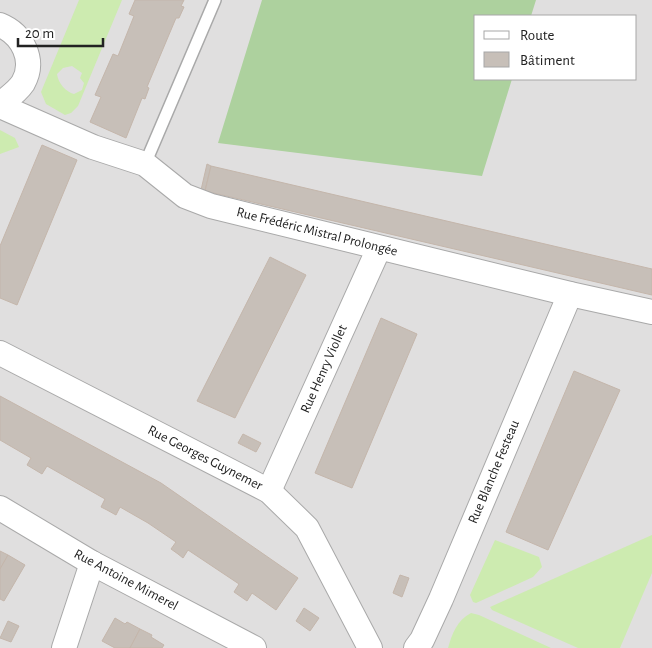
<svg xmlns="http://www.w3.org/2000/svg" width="652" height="648" font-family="'Alegreya Sans',sans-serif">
<rect width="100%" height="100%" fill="#f2efe9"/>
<!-- residential -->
<path fill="#e0dfdf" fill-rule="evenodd" d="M0,0H652V648H0ZM476,16H636V79H476Z"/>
<!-- grass -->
<g fill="#cdebb0" fill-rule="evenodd">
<path d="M79,0H122L78,106L71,113L65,115L46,104L41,92ZM72,66L82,73L80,78L84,83L82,90L74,94C66,92 58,83 57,74L63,68Z"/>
<polygon points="0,130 15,138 19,147 0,154"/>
<polygon points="652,535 652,573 620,648 578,648 492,610 490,607"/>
<polygon points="495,540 539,557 542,567 533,577 476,603 473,602 470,595"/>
<path d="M471,613L479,615L551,648H448C452,634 457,620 471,613Z"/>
</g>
<!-- forest -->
<polygon fill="#add19e" points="262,0 536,0 531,16 476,16 476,79 512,79 482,176 218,143"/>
<!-- building -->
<g fill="#c7bfb8" stroke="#c4b6ab">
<polygon points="135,0 184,0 181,6 184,7 179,18 176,18 147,87 149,88 145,99 142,98 126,138 90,122 101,97 95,95 113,54 118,56 134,16 129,14"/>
<polygon points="42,145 77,160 17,305 0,298 0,246"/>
<polygon points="207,164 211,166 205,191 201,190"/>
<polygon points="211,166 652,269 652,295 205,191"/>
<polygon points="270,257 306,275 235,418 197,401"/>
<polygon points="381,318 417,334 352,488 315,473"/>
<polygon points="574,371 620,390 548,550 506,532"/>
<polygon points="0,396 161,483 298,578 276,610 252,593 247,601 234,592 239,584 188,550 183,558 178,554 171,549 176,542 148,523 120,507 116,515 107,510 101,507 105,499 47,466 42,474 27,465 31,458 0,440"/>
<polygon points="243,434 261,443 256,452 238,443"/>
<polygon points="0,551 8,555 0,569"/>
<polygon points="8,555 25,565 4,601 0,599 0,569"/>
<polygon points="400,575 409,578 402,597 393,593"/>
<polygon points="304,608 319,618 310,631 296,621"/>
<polygon points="115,618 125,624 127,622 140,629 130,648 115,648 102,641"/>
<polygon points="8,621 19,626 11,642 0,638"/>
<polygon points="140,629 152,635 151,637 164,645 162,648 130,648"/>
</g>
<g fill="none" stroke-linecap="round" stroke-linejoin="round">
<defs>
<polyline id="service" points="145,164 215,0"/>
<g id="minor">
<path d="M0,25C22,34 36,60 23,83C17,92 8,98 0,104"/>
<polyline points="0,106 93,147 145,164 185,196 211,206 570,294 652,312"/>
<polyline points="0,353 269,491 307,528 370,648"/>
<polyline points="269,491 379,248"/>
<polyline points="0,508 92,563 254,648"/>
<polyline points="64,648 92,563"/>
<polyline points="416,648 422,640 441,599 570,294"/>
</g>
</defs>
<!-- service casing -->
<use href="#service" stroke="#a9a9a9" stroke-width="14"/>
<!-- minor casing -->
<use href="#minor" stroke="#a9a9a9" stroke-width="26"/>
<!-- service -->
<use href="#service" stroke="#fff" stroke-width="11"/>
<!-- minor -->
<use href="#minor" stroke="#fff" stroke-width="24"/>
</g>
<g text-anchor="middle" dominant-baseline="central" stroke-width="4.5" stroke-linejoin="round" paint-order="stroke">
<!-- street labels -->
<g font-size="14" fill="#222" stroke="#fff">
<text transform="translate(317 232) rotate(14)">Rue Frédéric Mistral Prolongée</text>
<text transform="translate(324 369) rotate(-66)">Rue Henry Viollet</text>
<text transform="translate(205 458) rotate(27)">Rue Georges Guynemer</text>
<text transform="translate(494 472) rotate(-67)">Rue Blanche Festeau</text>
<text transform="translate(126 580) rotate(28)">Rue Antoine Mimerel</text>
</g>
</g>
<!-- legend -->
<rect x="474" y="15" width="162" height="65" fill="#ffffff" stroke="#a7a7a7"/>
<rect x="484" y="31" width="25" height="8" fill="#ffffff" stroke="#a7a7a7"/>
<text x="520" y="40" font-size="15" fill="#222222">Route</text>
<rect x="484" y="52" width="25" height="15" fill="#c7bfb8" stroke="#a7a7a7"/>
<text x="520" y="65" font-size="15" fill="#222222">Bâtiment</text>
<!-- scale -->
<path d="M18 38v8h85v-8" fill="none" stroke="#222222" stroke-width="2.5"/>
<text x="25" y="38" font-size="15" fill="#222222" stroke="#ffffff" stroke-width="4" paint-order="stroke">20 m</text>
</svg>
